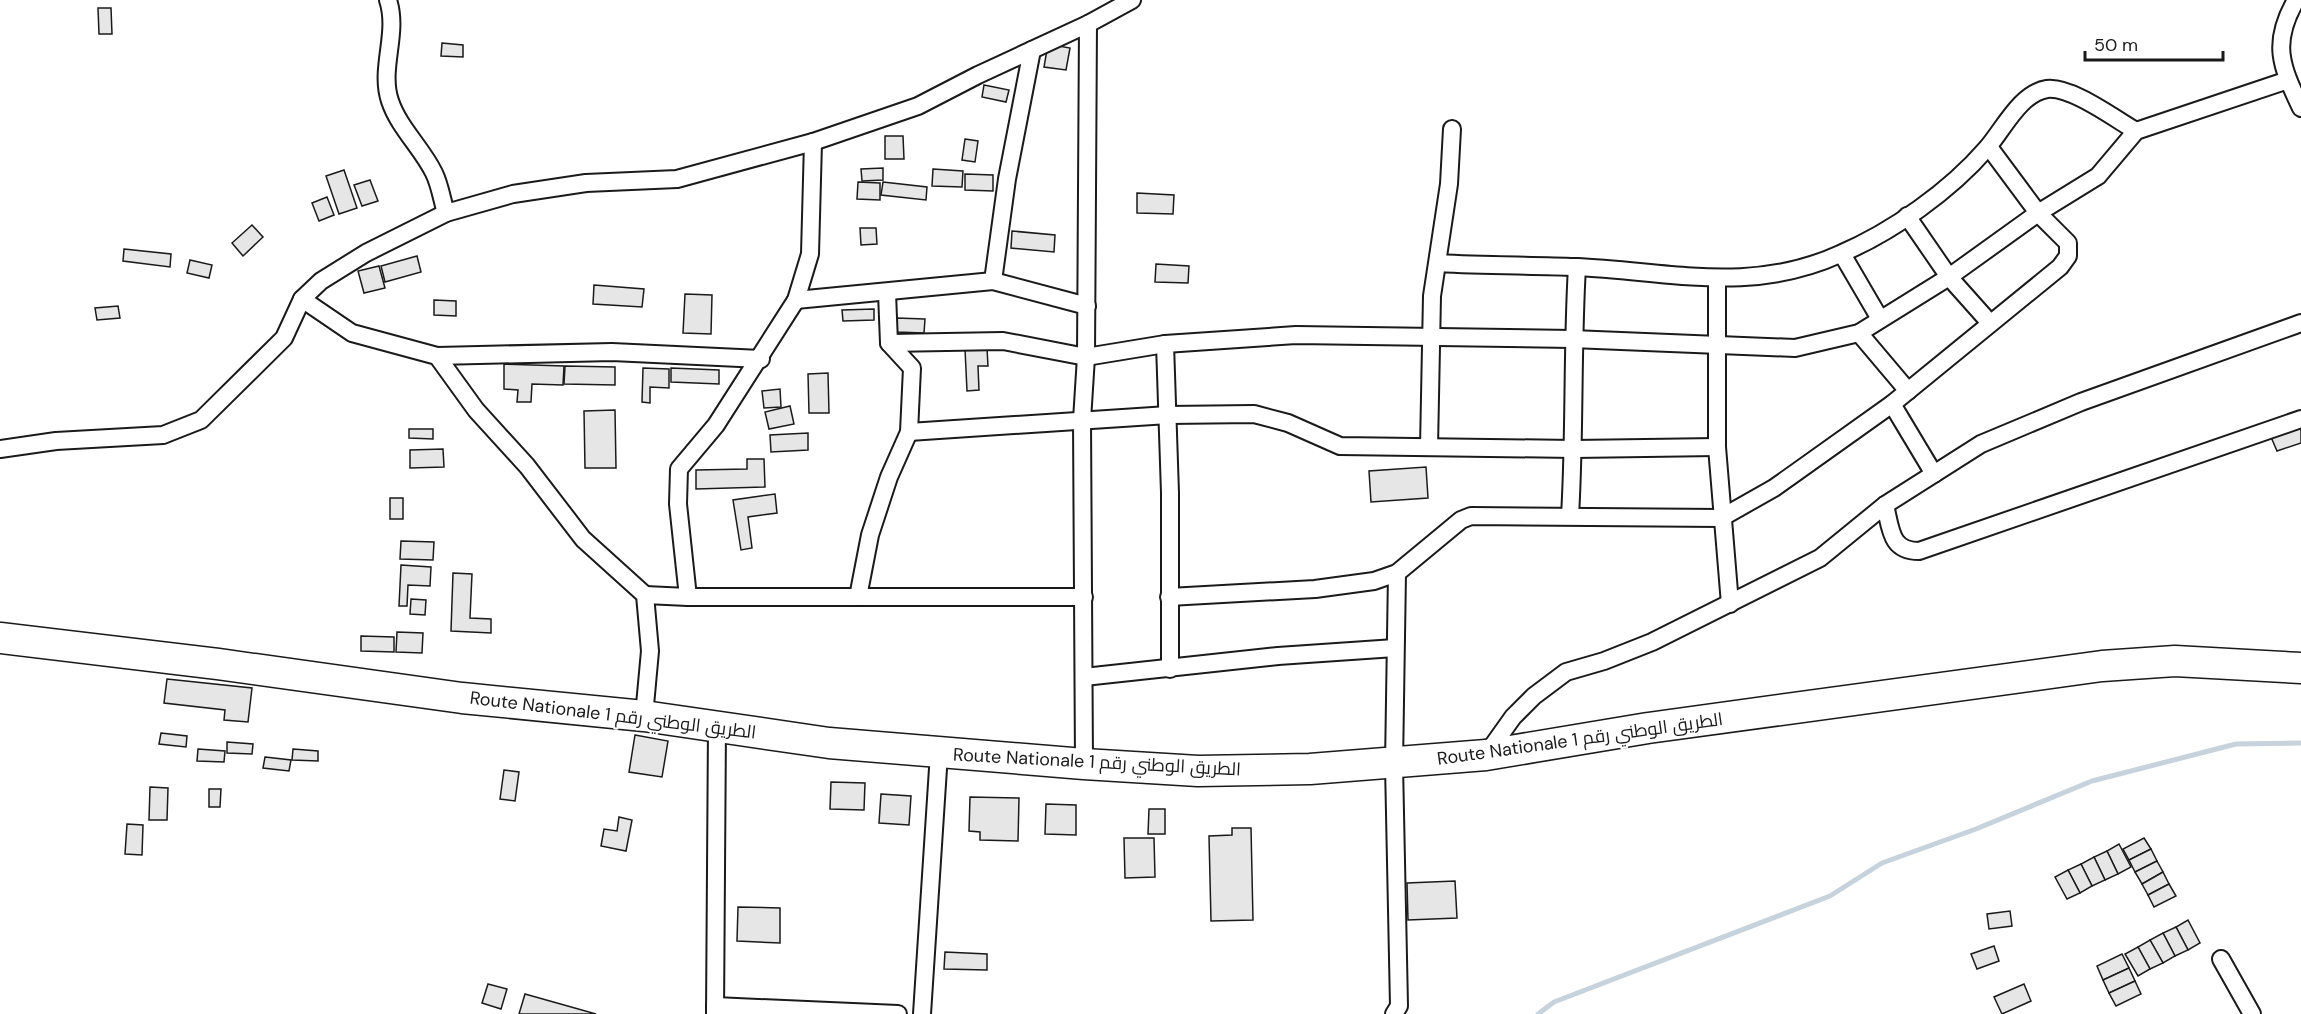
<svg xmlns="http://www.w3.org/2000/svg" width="2301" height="1014" font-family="'DM Sans',Cairo,sans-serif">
<rect width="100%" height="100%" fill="#fff"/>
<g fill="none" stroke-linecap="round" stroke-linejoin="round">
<!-- stream -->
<polyline stroke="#c6d2dc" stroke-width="5" points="1538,1014 1554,1002 1830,896 1882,863 1976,829 2092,781 2236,744 2301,743"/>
</g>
<!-- building -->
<g fill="#e6e6e6" stroke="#1a1a1a" stroke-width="1.5">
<polygon points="98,8 111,8 112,34 99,34"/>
<polygon points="442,43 463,45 463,57 441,56"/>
<polygon points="1048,44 1070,48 1066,70 1044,67"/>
<polygon points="984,85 1009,90 1006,102 982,97"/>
<polygon points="885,136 903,136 904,159 885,159"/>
<polygon points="965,139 978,141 975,162 962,160"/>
<polygon points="883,168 883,180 862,181 861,169"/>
<polygon points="933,169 963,171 962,187 932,186"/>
<polygon points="344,170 357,208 339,214 326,176"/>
<polygon points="965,174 993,175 993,191 965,190"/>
<polygon points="370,180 378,201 362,206 354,185"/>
<polygon points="858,182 880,183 880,200 857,199"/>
<polygon points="883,182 927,187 926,200 881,195"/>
<polygon points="1137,193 1174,195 1173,214 1137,213"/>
<polygon points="327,197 334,215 319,221 312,203"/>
<polygon points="252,225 263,237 243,256 232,243"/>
<polygon points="860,228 876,228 877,244 861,245"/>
<polygon points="1012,231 1055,235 1054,252 1011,248"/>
<polygon points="124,249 171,254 170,267 123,261"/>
<polygon points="417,256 421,272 385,282 381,266"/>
<polygon points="190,260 212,265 209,278 187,273"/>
<polygon points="1156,264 1189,266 1188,283 1155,282"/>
<polygon points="379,266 385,288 364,293 358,271"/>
<polygon points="594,285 644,289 642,307 593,304"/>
<polygon points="685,294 712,295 711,334 683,333"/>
<polygon points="434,300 456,301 456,316 434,315"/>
<polygon points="118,306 120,318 97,320 95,308"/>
<polygon points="874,309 874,320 843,321 842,310"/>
<polygon points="896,318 925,319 924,333 896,332"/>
<polygon points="987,348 988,366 978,366 979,390 967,391 965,349"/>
<polygon points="504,364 564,366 563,385 532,384 531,402 517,402 518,390 504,389"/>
<polygon points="565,366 615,367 615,385 564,384"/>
<polygon points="643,368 669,369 669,388 650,387 650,403 642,402"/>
<polygon points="671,368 719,370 719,384 671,382"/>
<polygon points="828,373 829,413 809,413 808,374"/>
<polygon points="780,389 781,407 764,408 762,391"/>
<polygon points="790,406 794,424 769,429 765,412"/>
<polygon points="615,410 616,468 585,468 584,411"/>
<polygon points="2301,426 2301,443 2277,451 2271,437"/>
<polygon points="409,429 433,429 433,439 409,438"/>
<polygon points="808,433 808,450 771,452 770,435"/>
<polygon points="443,449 444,467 410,468 410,450"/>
<polygon points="747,459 764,459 765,487 696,489 696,470 747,469"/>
<polygon points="1426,467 1428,498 1371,502 1369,471"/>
<polygon points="775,494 777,513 748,517 752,548 741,550 733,500"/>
<rect x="390" y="498" width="13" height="21"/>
<polygon points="401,541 434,542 433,560 400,559"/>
<polygon points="401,565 431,567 430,586 408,585 407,606 399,606"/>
<polygon points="453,573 472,574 470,618 491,619 491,633 451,631"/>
<polygon points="411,599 426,600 425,615 410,614"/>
<polygon points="397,632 423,633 422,653 396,652"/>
<polygon points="361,636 394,637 394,652 361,651"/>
<polygon points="167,679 252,688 248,722 224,720 225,710 164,703"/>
<polygon points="161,733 187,736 186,747 159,744"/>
<polygon points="635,735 668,741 662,777 629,772"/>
<polygon points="227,742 253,744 252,754 227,753"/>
<polygon points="198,749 225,751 224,762 197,761"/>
<polygon points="293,749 318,751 318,761 292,760"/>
<polygon points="265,757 291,760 289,771 263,768"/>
<polygon points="504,770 519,772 515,801 500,799"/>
<polygon points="831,782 865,783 864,810 830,809"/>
<polygon points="150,787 168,788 167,820 149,820"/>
<polygon points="209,789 221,789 220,807 209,807"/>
<polygon points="881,794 911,796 909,825 879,823"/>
<polygon points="970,797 1019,798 1018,841 980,840 980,832 969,831"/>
<polygon points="1046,804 1076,805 1076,835 1045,834"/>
<polygon points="1149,809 1165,809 1165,834 1148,834"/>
<polygon points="619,817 632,820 626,851 601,846 604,829 617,831"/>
<polygon points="127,824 143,825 142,855 125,854"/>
<polygon points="1232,828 1251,828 1253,920 1211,921 1209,836 1232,835"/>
<polygon points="1124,838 1154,838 1155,877 1125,878"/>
<polygon points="2144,838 2151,849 2129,860 2123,849"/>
<polygon points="2119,844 2131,867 2118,874 2107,851"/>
<polygon points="2151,849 2157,861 2135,872 2129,860"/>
<polygon points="2107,851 2118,874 2105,880 2094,857"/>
<polygon points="2094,857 2105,880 2092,886 2081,864"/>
<polygon points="2157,861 2163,872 2142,884 2135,872"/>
<polygon points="2081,864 2092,886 2080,893 2068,870"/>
<polygon points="2068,870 2080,893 2067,899 2055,877"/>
<polygon points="2163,872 2169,884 2148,895 2142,884"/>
<polygon points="1455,881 1457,918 1408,920 1407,883"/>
<polygon points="2169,884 2176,896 2154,907 2148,895"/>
<polygon points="738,907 780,908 780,943 737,941"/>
<polygon points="2010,911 2012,926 1989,929 1987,914"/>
<polygon points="2188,920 2200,943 2188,950 2176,927"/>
<polygon points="2176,927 2188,950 2175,956 2163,933"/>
<polygon points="2163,933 2175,956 2163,963 2150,940"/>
<polygon points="2150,940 2163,963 2150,969 2138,947"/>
<polygon points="1994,946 1999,961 1977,969 1971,954"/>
<polygon points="2138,947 2150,969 2138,976 2125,954"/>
<polygon points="945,952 987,954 987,970 944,969"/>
<polygon points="2122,954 2129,968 2103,980 2097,966"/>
<polygon points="2129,968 2135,981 2109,993 2103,980"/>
<polygon points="2135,981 2141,994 2116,1006 2109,993"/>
<polygon points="488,984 507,989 501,1009 482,1003"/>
<polygon points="2024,984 2031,1001 2002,1014 1994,997"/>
<polygon points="525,994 596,1014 519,1014"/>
</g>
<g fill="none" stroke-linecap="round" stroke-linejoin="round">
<defs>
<g id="street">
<path d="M388,0C399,34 379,68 390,101C399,128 422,148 434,173C440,185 442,200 446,213"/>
<path d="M2296,0C2271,43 2281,66 2301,108"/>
<polyline points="1907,216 1949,277 1990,323"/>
<polyline points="1842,254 1880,319"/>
<path d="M1439,263C1485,266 1530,265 1576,267C1669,271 1750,295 1840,254C1892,232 1950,191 1987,148C2003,130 2020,93 2047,89C2071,86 2115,119 2136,131"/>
<polyline points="1717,279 1717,447 1730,604"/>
<polyline points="993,281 1007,179 1032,50"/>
<polyline points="302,299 352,333 437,356 476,410 527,466 583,539 645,595 650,651 644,716"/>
<polyline points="796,300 993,281 1087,306"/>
<polyline points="1859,333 1908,391"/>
<polyline points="889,343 1003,341 1086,357 1165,344 1296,335 1572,339 1795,348 1859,333 1949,277 2038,213 2098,176 2136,131 2288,80"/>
<polyline points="1165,344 1170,493 1170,669"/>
<polyline points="437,356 612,352 761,359"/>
<polyline points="1892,404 1934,474"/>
<polyline points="909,432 1168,415 1254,414 1288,423 1340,446 1574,449 1717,447"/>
<polyline points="1429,447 1432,296 1449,184 1452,129"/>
<polyline points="0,449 56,441 163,435 201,420 284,338 302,299 321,281 366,253 446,213 513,194 586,183 677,179 813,142 918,106 978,75 1088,24 1132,0"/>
<path d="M1885,505C1891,529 1890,551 1919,551L2301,419"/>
<path d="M1570,516C1575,433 1572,350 1577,267"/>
<polyline points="645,595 688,597 1084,597"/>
<polyline points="688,597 678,504 679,469 716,425 796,300 810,254 813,142"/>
<polyline points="858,597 870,535 889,477 909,432 912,368 889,343 887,293"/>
<polyline points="1169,597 1315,589 1374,581 1397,573 1461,520 1471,516 1721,518 1774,488 1892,404 2060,267 2068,256 2068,243 2038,213 1989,147"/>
<polyline points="1084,677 1278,656 1395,648"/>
<polyline points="1486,755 1513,717 1534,696 1566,672 1604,661 1652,642 1820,558 1885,505 1981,444 2081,402 2301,323"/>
<polyline points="1084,764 1082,420 1086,357 1088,24"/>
<polyline points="2221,959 2252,1014"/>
<polyline points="715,1006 898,1014"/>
<polyline points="715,1014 717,726"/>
<polyline points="922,1014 939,753"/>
<polyline points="1394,1014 1399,1006 1394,765 1397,573"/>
</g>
<polyline id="highway" points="0,638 218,664 462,698 644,716 829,743 1084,764 1198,771 1310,769 1486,755 1648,728 2102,666 2175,661 2301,668"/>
</defs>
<!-- street casing -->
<use href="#street" stroke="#1a1a1a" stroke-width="20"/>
<!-- highway casing -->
<use href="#highway" stroke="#1a1a1a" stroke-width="33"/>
<!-- street -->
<use href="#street" stroke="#fff" stroke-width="16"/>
<!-- highway -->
<use href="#highway" stroke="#fff" stroke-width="30"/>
</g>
<g text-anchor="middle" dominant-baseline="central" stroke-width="4.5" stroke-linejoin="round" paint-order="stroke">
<!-- street labels -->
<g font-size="18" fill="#1a1a1a" stroke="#fff">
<text transform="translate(613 715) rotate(7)">Route Nationale الطريق الوطني رقم 1</text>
<text transform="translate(1580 739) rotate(-8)">Route Nationale الطريق الوطني رقم 1</text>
<text transform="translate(1097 762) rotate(3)">Route Nationale الطريق الوطني رقم 1</text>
</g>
</g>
<!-- scale -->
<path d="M2085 51v9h138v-9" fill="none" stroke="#1a1a1a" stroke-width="3"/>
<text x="2094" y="51" font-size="18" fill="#1a1a1a" stroke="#ffffff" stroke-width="4.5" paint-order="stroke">50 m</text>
</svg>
